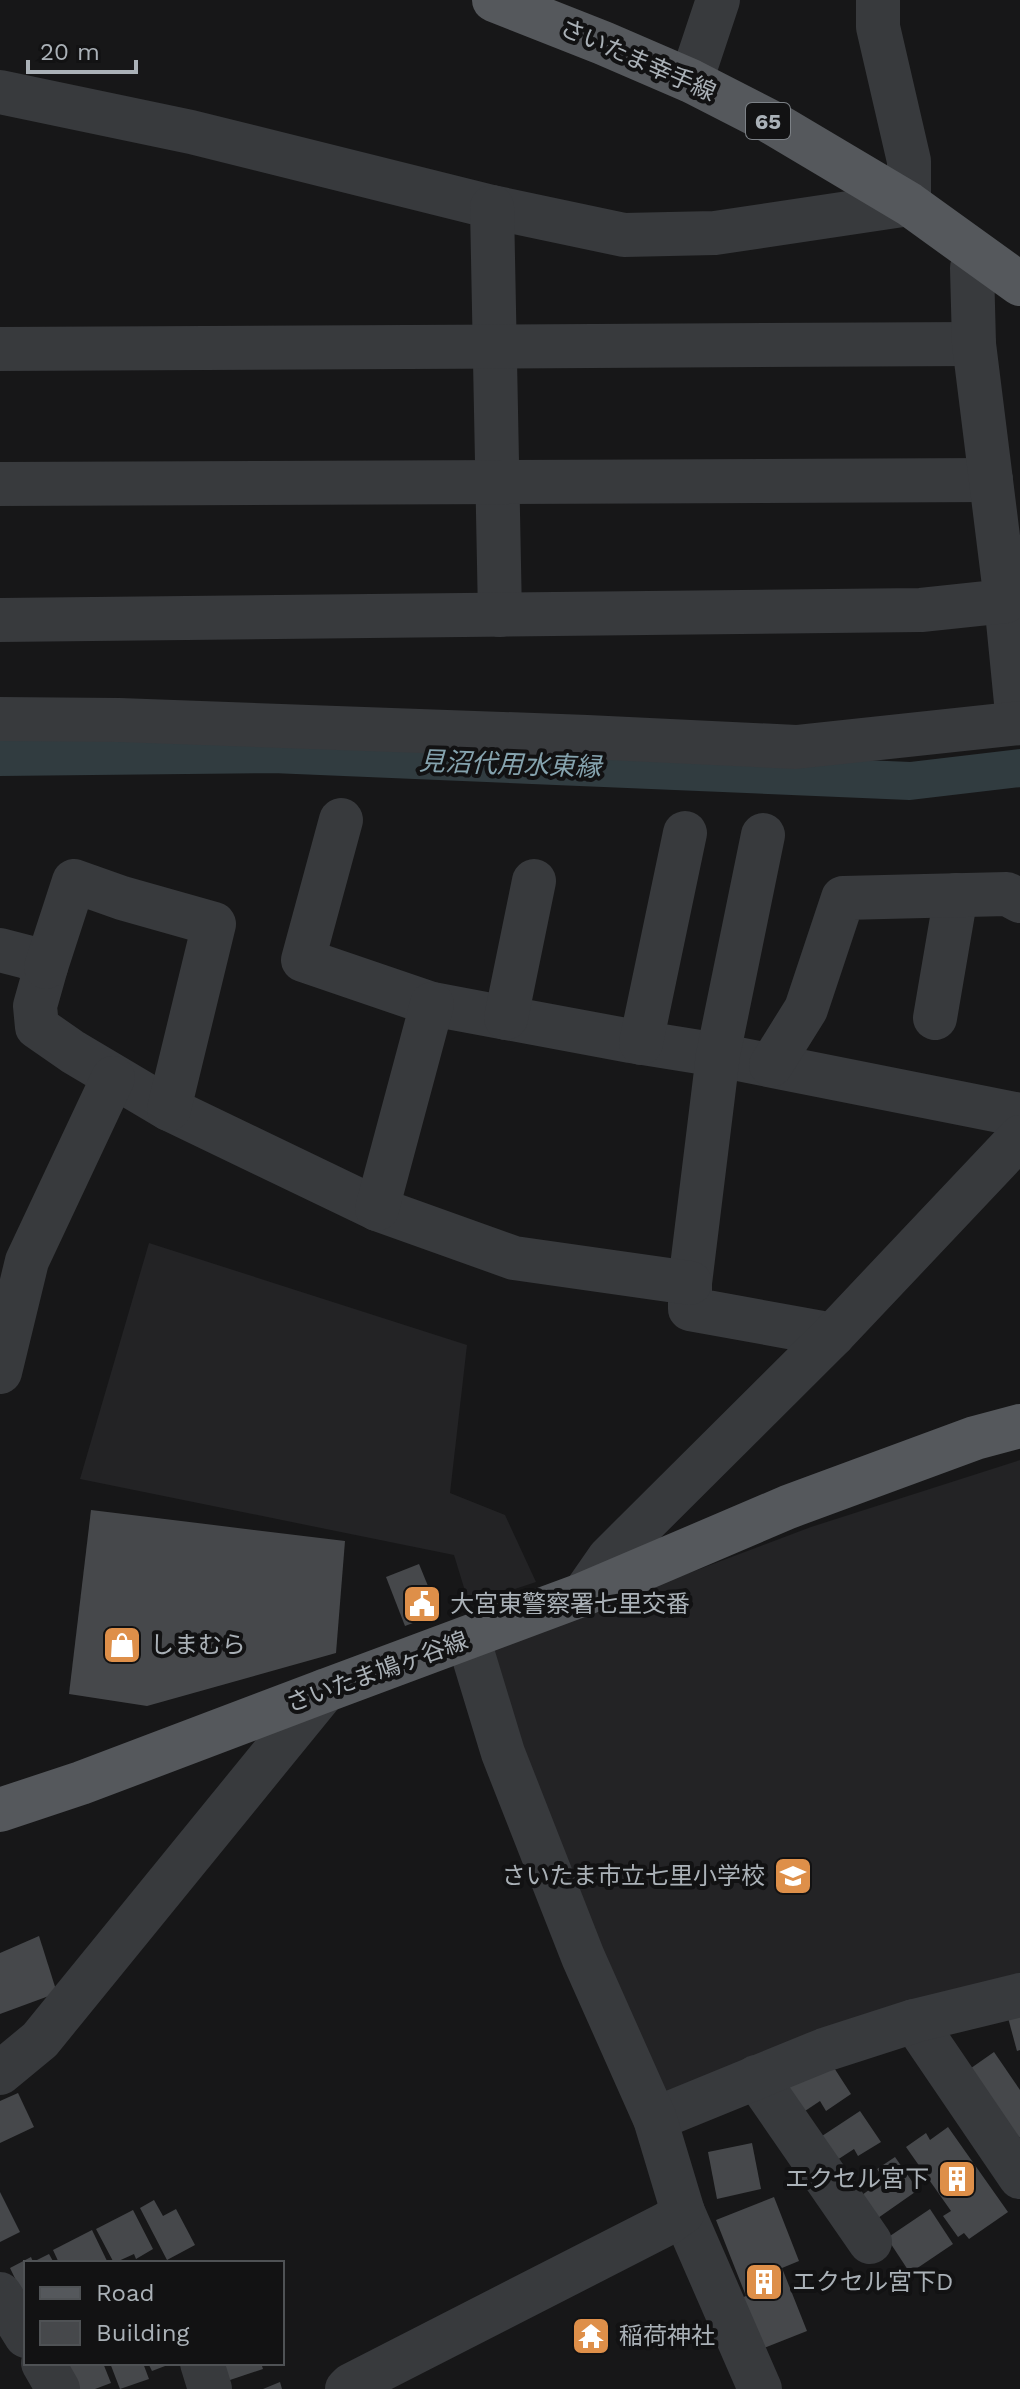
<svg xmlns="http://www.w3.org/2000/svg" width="1020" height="2389" font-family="'Work Sans','Noto Sans JP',sans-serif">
<rect width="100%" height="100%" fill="#171718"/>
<!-- built -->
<g fill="#232325">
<polygon points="149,1243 467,1345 450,1493 505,1515 536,1582 469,1604 454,1555 80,1479"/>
<polygon points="1020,1460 1020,1978 671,2102 657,2091 484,1650 811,1527"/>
</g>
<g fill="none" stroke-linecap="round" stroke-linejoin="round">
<!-- canal -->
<polyline stroke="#313c40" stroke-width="38" points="0,757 273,754 910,781 1020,768"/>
</g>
<!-- building -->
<g fill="#46484b">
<polygon points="91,1510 345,1541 336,1653 147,1706 69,1694"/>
<polygon points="419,1564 439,1613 405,1626 386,1577"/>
<polygon points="39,1936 57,1993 0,2014 0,1953"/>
<polygon points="1020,2011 1020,2050 1017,2051 1007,2014"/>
<polygon points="994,2052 1020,2090 1020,2137 1011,2143 964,2073"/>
<polygon points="829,2060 851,2094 826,2111 820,2101 802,2113 786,2088"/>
<polygon points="18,2093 34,2127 0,2143 0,2101"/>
<polygon points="860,2111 881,2142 858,2156 854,2149 834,2162 819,2138"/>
<polygon points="948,2127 1008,2212 969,2239 964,2233 958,2237 943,2216 951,2211 906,2147 926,2133 930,2140"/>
<polygon points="752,2143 761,2189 717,2199 708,2152"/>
<polygon points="895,2157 918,2190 878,2218 862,2195 884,2179 877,2169"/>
<polygon points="0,2192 20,2232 0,2242"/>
<polygon points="774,2197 799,2261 782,2268 807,2331 764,2348 739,2299 746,2296 716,2220"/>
<polygon points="154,2200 163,2216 176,2209 195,2245 167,2260 140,2208"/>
<polygon points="930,2209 953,2244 910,2273 887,2238"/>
<polygon points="133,2210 153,2249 136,2259 134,2254 114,2263 96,2229"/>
<polygon points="92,2230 108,2263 59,2263 53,2250"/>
<polygon points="49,2254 54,2263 26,2263 26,2301 10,2268 31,2257 33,2262"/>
<polygon points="67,2363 103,2363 111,2383 95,2389 77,2389"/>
<polygon points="110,2363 143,2363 149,2379 120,2389"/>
<polygon points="148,2363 173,2363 152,2371"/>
<polygon points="218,2363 261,2363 263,2369 224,2382"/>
<polygon points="280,2382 282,2389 263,2389"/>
</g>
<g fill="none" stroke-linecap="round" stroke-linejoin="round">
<!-- minor -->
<g stroke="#383a3d" stroke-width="44">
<polyline points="691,81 718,0"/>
<polyline points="0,92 191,132 492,207 624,235 715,233 909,204 909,161 878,27 878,0"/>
<polyline points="492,207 500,615"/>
<polyline points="0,349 974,344"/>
<polyline points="0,484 991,480"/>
<polyline points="1006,601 1018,723"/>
<polyline points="0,620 921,610 1006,601 974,344 972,268 979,255"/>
<polyline points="0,719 119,720 587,737 796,747 1020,723"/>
<polyline points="341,820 303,960 432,1004 631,1041 718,1055 1020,1115"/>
<polyline points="763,835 718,1055 690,1283 690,1309 833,1335"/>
<polyline points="0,950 27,957 46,967 35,1006 37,1027 73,1052 169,1109 377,1209 514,1258 690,1283"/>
<polyline points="46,967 74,881 122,898 214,924 169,1109"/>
<polyline points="506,1018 534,881"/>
<polyline points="935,1018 956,895"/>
<polyline points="641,1043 685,833"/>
<polyline points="771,1065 806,1009 843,898 1007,894 1020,901"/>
<polyline points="377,1209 432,1004"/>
<polyline points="0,1372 27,1261 113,1078"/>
<polyline points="584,1594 609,1558 833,1335 1020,1137"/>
<polyline points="914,2021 1020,2177"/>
<polyline points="0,2073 40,2040 324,1691"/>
<polyline points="756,2077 870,2242"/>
<polyline points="655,2119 824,2050 914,2021 1020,1995"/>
<polyline points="683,2212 760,2389"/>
<polyline points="0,2294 26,2336"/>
<polyline points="43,2363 58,2389"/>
<polyline points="202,2363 210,2389"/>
<polyline points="347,2389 351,2385 668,2223 683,2212 655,2119 583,1957 503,1753 468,1638"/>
</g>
<!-- major -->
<g stroke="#55585c" stroke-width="44">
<polyline points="494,0 603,43 691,81 771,122 909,204 1020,284"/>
<polyline points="0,1810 81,1783 324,1691 584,1594 788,1507 975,1438 1020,1426"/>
</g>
</g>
<!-- icons -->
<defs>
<symbol id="civic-square" viewBox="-11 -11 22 22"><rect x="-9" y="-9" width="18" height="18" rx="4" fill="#de8f49" stroke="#121213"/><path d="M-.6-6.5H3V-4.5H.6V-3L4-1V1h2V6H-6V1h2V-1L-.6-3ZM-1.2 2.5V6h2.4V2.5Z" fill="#fff"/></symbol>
<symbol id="shop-square" viewBox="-11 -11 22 22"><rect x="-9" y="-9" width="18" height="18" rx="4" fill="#de8f49" stroke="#121213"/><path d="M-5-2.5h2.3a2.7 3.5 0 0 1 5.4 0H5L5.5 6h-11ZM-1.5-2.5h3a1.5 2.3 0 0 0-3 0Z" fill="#fff"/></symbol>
<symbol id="school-square" viewBox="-11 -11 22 22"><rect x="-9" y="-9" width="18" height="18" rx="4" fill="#de8f49" stroke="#121213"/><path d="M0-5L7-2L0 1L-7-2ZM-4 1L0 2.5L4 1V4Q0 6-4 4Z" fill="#fff"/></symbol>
<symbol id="building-square" viewBox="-11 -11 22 22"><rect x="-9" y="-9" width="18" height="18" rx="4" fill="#de8f49" stroke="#121213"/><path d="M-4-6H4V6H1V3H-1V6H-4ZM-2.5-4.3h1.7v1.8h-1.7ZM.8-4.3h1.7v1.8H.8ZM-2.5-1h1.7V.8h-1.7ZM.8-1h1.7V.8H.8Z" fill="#fff"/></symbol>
<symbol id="temple-square" viewBox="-11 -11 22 22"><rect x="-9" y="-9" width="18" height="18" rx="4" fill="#de8f49" stroke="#121213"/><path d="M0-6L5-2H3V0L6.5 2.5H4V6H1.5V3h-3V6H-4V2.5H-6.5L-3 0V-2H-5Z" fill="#fff"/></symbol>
</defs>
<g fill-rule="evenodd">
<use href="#civic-square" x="400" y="1582" width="44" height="44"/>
<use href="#shop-square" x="100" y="1623" width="44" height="44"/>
<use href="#school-square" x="771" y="1854" width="44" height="44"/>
<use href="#building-square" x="935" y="2157" width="44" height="44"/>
<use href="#building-square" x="742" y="2260" width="44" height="44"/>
<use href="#temple-square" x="569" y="2314" width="44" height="44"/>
</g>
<g text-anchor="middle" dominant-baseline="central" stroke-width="8" stroke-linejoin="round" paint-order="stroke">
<!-- shield labels -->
<rect fill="#121213" stroke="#7c8186" stroke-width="2" x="746" y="103" width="44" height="36" rx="6"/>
<g font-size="22" font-weight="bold" fill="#aab1b7">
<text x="768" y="121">65</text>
</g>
<!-- street labels -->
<g font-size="24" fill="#aab1b7" stroke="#121213">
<text transform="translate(638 60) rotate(24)">さいたま幸手線</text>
<text transform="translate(377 1672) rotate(-20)">さいたま鳩ヶ谷線</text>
</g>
<!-- poi labels -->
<g font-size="24" fill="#aab1b7" stroke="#121213" text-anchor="start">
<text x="450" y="1604">大宮東警察署七里交番</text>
<text x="150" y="1645">しまむら</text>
<text x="765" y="1876" text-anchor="end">さいたま市立七里小学校</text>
<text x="929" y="2179" text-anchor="end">エクセル宮下</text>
<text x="792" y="2282">エクセル宮下D</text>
<text x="619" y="2336">稲荷神社</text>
</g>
<!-- water labels -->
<g font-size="26" font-style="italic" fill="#85a3ae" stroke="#121213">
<text transform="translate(510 764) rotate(2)">見沼代用水東縁</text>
</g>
</g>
<!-- legend -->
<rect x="24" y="2261" width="260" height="104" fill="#121213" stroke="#4f5255" stroke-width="2"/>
<rect x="40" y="2287" width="40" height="12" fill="#55585c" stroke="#4f5255" stroke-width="2"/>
<text x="96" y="2301" font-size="24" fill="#aab1b7">Road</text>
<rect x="40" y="2321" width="40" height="24" fill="#46484b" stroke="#4f5255" stroke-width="2"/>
<text x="96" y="2341" font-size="24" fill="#aab1b7">Building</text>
<!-- scale -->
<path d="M28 60v12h108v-12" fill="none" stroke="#aab1b7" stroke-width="4"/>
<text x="40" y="60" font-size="24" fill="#aab1b7" stroke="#121213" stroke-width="6" paint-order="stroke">20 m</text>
</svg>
